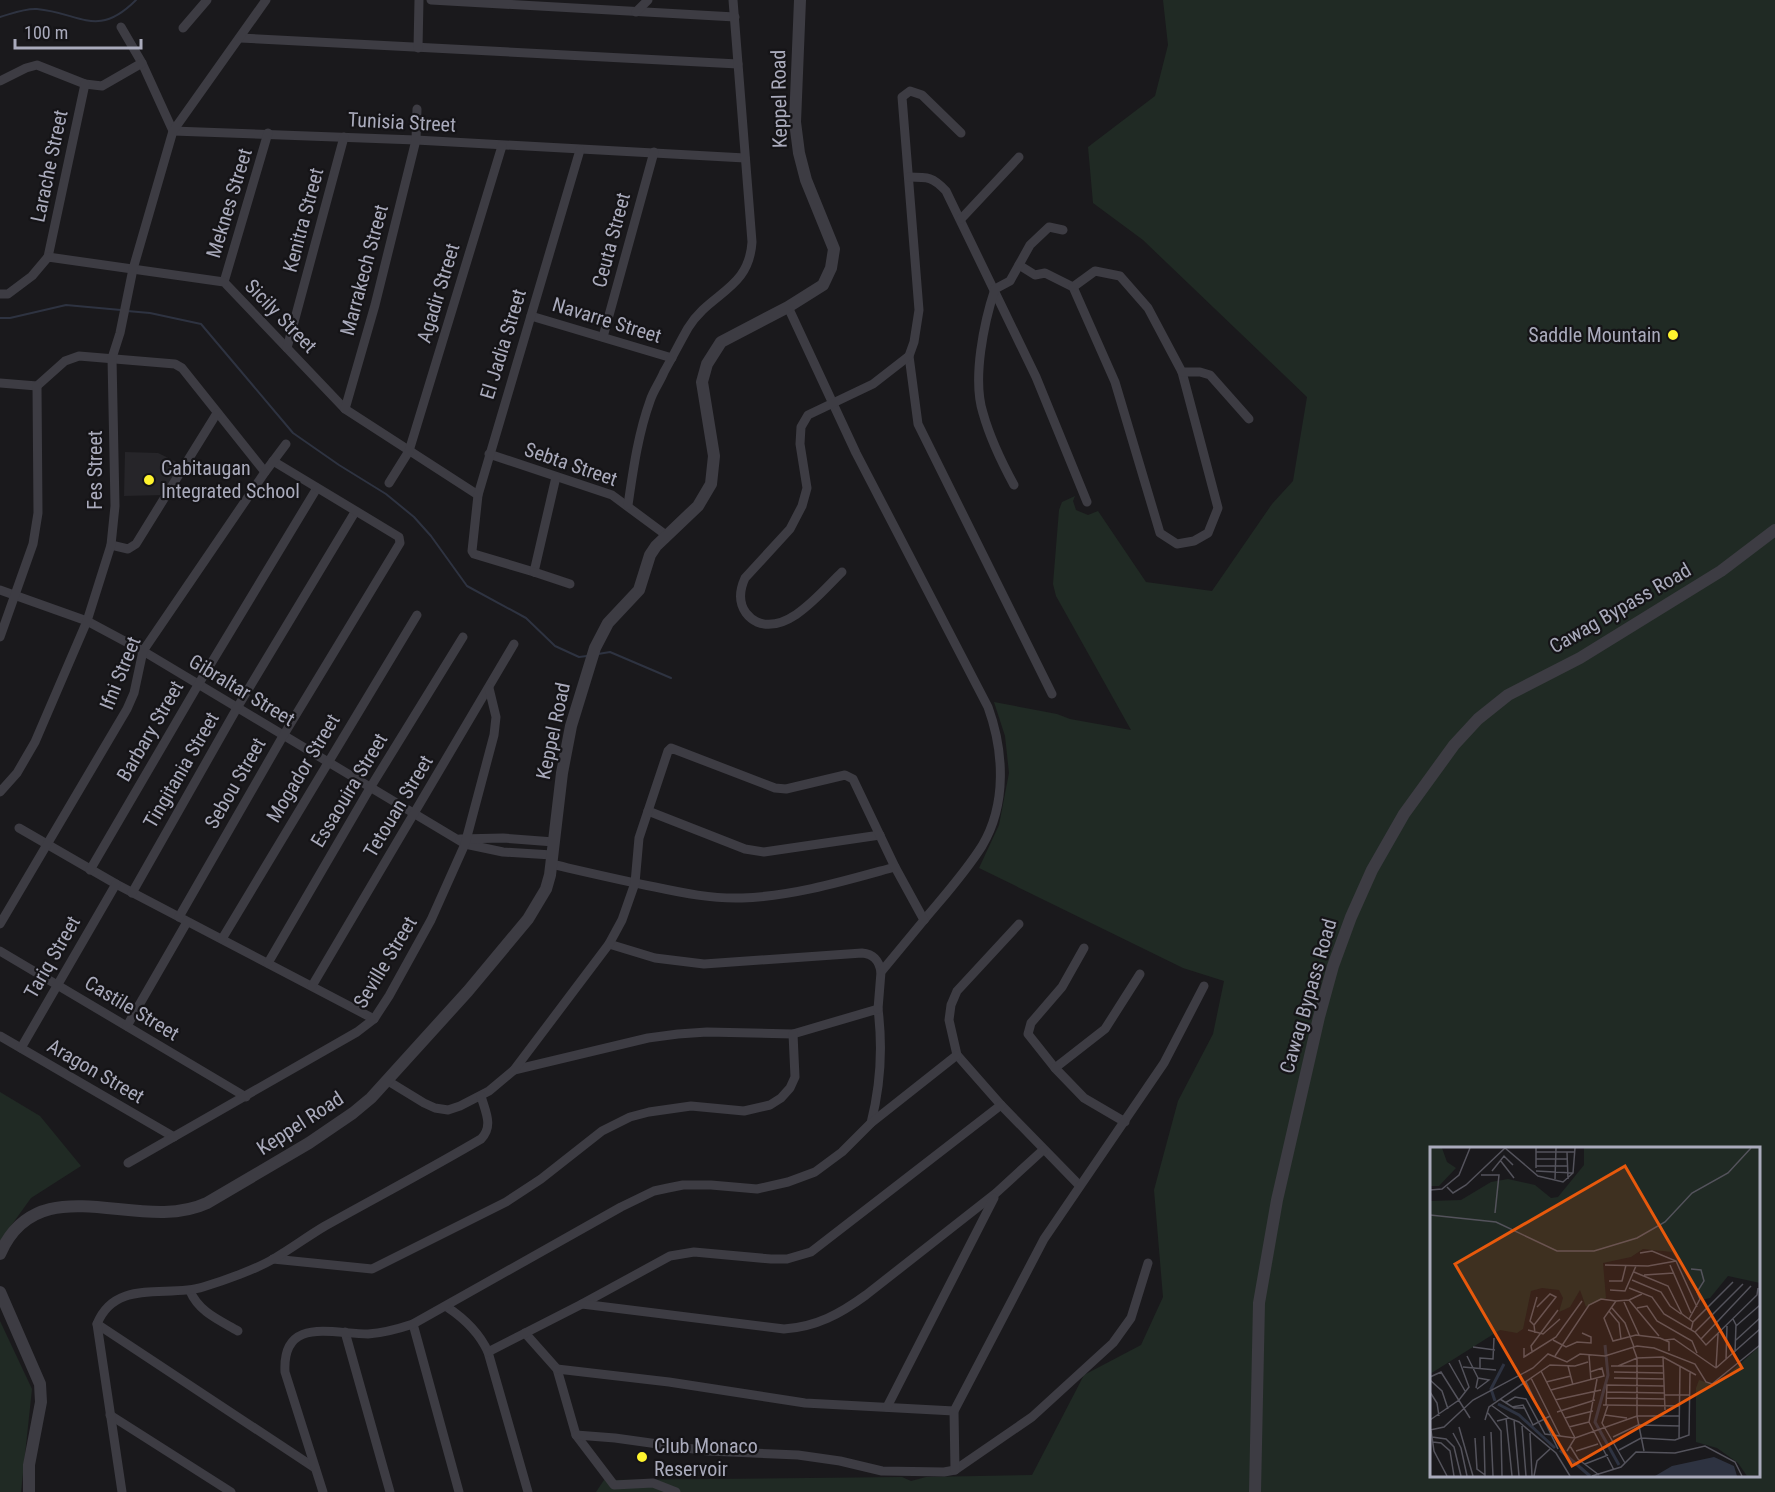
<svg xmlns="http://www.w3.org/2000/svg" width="1775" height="1492" font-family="'Roboto Condensed',sans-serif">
<rect width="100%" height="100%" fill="#1a191c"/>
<!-- built -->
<polygon fill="#262529" points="125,452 158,453 183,465 165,495 124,496"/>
<!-- green -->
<g fill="#202a24" fill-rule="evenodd">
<path d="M1163,0H1775V1492H596L604,1480L902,1477L911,1481L926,1477L1032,1475L1084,1375L1141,1345L1163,1297L1154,1190L1178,1101L1213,1034L1224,981L1183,968L979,868L999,825L1009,773L1005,736L994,702L1057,714L1070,719L1131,730L1056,596L1053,584L1059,510L1062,502L1075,496L1073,501L1076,510L1088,515L1098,511L1146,582L1212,591L1272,504L1293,481L1307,397L1143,240L1093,203L1088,147L1155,96L1168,45ZM1432,1148H1758V1476H1432Z"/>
<polygon points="0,1092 40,1116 81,1166 31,1198 0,1241"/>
<polygon points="0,1321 32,1389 21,1492 0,1492"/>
</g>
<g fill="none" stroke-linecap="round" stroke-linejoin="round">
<!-- stream -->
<g stroke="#2e3341" stroke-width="2">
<path d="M0,17C11,14 25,8 37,9C81,13 97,39 136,0"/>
<polyline points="127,311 150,313 201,324 293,433 339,465 386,494 414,517 431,536 467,586 526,618 555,646 579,657 587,656"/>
<polyline points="0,318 10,318 66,305 121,310"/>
<polyline points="598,654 610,652 671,678"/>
</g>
<!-- minor -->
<g stroke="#3d3c43" stroke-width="9">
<polyline points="431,0 735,17"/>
<polyline points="636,12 648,0"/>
<polyline points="121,27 142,63 173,131 416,140 745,158"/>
<polyline points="183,28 207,0"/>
<polyline points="240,38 738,64"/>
<polyline points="418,48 419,0"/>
<polyline points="0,81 26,68 37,65 85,84 102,86 142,63"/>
<polyline points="961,133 922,95 910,91 902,97 919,310 914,342 909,356 918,424 1052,694"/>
<path d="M909,177C928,177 933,177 946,191L1036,377L1087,502"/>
<polyline points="961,219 1019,157"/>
<polyline points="48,257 85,84"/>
<polyline points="1019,265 1035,275 1045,273 1073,287 1115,382 1160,533 1177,544 1194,541 1208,533 1218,508 1182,372"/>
<polyline points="224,282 268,133"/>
<polyline points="1073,287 1095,271 1120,276 1148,308 1182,372 1200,372 1210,375 1249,419"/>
<polyline points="0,294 8,294 32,276 48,257 224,282 345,409 478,495"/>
<path d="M788,307L856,453L988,707C1004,751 1007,804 982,846C965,873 944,896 924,920"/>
<polyline points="531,316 672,358"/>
<polyline points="603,337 654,152"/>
<polyline points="287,348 344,137"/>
<polyline points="0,383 37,386 65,361 79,356 175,364 182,368 265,472"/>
<polyline points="345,409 375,305 416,140 417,109"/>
<polyline points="489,454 612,495 666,535"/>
<polyline points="556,477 534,572 474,554 472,551 478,495 580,150"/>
<polyline points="389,483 409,451 502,146"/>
<path d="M1014,485C1002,463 990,438 983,413C972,379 984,322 995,289L1010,281L1030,245L1049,227L1063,230"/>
<path d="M628,505C633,471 638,434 650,401C653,391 660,382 664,372C672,358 680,342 688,328C710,292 749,290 752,242L733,0"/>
<polyline points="111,545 128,549 136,544 217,413"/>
<polyline points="534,572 570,584"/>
<path d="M842,572C822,591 788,635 757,622C753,620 749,617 746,613C738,602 740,589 745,578L790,529L802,506L807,488L800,444L801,427L808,415L873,384L909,356"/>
<polyline points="0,590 87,621 143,651 465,844 503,852 552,855"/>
<polyline points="0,637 33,544 38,513 37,386"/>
<polyline points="0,792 17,773 35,742 87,621 111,545 115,506 112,358 120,333 133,269 173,131 266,0"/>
<polyline points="648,811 745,849 764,852 880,835"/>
<polyline points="19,828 116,884 374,1019"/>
<polyline points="460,839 503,838 554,842"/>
<path d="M551,864C586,872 620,880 655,887C683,893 712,899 742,898C795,896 844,881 895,867"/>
<polyline points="90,870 198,685 317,488"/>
<polyline points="132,893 237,708 355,512"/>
<polyline points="179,917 283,736 400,543 399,537 273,461"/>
<polyline points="0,924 127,709 134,693 143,651 265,472 286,444"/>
<polyline points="1019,924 957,991 951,1005 949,1020 957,1055 1001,1105 1079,1185"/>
<polyline points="222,939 417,615"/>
<path d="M609,944L655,958L704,964L862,953C873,954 879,960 881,972"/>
<polyline points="1084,948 1062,987 1031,1023 1028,1034 1055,1068 1084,1098 1125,1122"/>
<polyline points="0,951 246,1097"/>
<polyline points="268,963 370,788 463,637"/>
<polyline points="312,986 514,644"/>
<polyline points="127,1026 187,922"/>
<polyline points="0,1036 174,1137"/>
<polyline points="21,1048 116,884"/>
<polyline points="1055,1068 1105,1029 1140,974"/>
<path d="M514,1070L648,1038L678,1034L707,1032L793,1034L878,1009C883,1049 881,1084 871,1123"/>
<polyline points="388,1081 424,1103 435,1108 448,1110 460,1106 489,1091 514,1070 609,944 622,920 635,883 639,838 668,751 671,748 775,788 786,789 845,775 853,779 895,867 924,920 881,972 878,1009"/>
<polyline points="128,1163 357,1032 374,1019 389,996 431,920 465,844 494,735 496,717 489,688"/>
<polyline points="273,1259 372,1269 506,1202 541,1179 602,1131 630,1117 649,1112 691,1106 744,1111 770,1105 781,1098 790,1088 795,1077 793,1034"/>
<path d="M190,1291C199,1312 219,1320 238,1331"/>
<polyline points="582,1304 670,1256 694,1252 771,1259 787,1259 811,1252 1001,1105"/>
<path d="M447,1307C465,1319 479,1332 488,1352L528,1492"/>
<polyline points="97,1324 315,1468"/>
<polyline points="413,1324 459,1492"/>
<polyline points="345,1332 390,1492"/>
<polyline points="525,1333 557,1369 576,1435 614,1485 653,1483 676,1492"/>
<path d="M488,1352L582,1304L784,1329C816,1327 840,1314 866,1295L996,1193L1043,1150"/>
<polyline points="557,1369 669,1382 805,1403 954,1411"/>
<polyline points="887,1407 994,1198"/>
<polyline points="110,1415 231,1492"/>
<polyline points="576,1435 615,1438 708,1451 798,1455 840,1461 882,1471 944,1472 955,1470 1032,1417 1113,1343 1131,1318 1148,1263"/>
<polyline points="955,1470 954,1411 1044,1239 1164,1063 1204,986"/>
<path d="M122,1492L97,1324C115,1278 167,1298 203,1287C223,1281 257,1269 275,1258C292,1248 308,1236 325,1226C377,1197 430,1169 481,1139C494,1126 485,1111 481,1096"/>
<path d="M323,1492L285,1372C282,1316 332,1334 368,1334C384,1333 398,1329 413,1324L621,1207L654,1191L668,1188L683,1185H711L757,1189L788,1182L815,1172L842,1152L871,1123L957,1055"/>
</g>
<!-- tertiary -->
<g stroke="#3d3c43" stroke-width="12">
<path d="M0,1254C39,1164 139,1235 207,1203L309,1143L353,1113L371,1098L468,991L528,919L546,889L550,875L562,773L571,726L595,648L608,623L639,590L650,555L656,546L698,506L711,484L714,456L702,382L707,364L721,342L788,307L823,285L831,268L834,249L806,180L799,153L795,122L800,0"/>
<polyline points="0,1292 40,1384 41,1402 29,1465 29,1492"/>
<polyline points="1255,1492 1259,1303 1277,1200 1319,1017 1333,966 1351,917 1372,870 1404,814 1454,745 1478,719 1508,695 1580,658 1721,571 1775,530"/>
</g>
</g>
<!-- markers -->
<g fill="#fff42e" stroke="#151417" stroke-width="2">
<circle cx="1673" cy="335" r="6"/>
<circle cx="149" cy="480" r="6"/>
<circle cx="642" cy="1457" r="6"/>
</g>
<g text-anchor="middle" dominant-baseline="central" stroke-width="4.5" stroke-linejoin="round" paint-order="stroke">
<!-- street labels -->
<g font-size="20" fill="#aaabbc" stroke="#151417">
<text transform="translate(779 99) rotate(-91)">Keppel Road</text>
<text transform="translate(402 122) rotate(3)">Tunisia Street</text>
<text transform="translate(49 166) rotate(-78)">Larache Street</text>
<text transform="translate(229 203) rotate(-73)">Meknes Street</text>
<text transform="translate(303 220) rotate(-75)">Kenitra Street</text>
<text transform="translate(611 240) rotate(-75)">Ceuta Street</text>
<text transform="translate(364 270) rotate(-75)">Marrakech Street</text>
<text transform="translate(438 293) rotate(-73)">Agadir Street</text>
<text transform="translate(281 316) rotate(46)">Sicily Street</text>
<text transform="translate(607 320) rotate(17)">Navarre Street</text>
<text transform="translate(503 344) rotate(-73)">El Jadia Street</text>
<text transform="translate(571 464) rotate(19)">Sebta Street</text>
<text transform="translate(95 470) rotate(-90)">Fes Street</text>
<text transform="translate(1620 608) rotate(-30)">Cawag Bypass Road</text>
<text transform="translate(120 673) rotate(-68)">Ifni Street</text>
<text transform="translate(242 690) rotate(31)">Gibraltar Street</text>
<text transform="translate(150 731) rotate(-60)">Barbary Street</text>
<text transform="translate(553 731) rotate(-78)">Keppel Road</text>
<text transform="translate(303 768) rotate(-59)">Mogador Street</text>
<text transform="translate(181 770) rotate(-60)">Tingitania Street</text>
<text transform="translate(235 783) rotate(-60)">Sebou Street</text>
<text transform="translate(349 790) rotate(-59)">Essaouira Street</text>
<text transform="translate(398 806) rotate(-59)">Tetouan Street</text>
<text transform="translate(52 957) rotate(-60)">Tariq Street</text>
<text transform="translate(385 962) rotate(-59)">Seville Street</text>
<text transform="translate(1308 996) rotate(-74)">Cawag Bypass Road</text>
<text transform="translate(132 1008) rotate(31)">Castile Street</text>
<text transform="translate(96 1071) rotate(30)">Aragon Street</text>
<text transform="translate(300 1123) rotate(-33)">Keppel Road</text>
</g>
<!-- poi labels -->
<g font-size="20" fill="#aaabbc" stroke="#151417" text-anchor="start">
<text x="1661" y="335" text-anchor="end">Saddle Mountain</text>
<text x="161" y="468">Cabitaugan<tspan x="161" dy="23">Integrated School</tspan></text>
<text x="654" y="1446">Club Monaco<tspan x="654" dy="23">Reservoir</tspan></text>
</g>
</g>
<!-- overview -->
<g transform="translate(1430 1147)">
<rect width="330" height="330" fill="#1a191c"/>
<path d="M0,1H12L17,15L26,21L9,39H0ZM154,1H330V136L298,129L280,151L271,153L242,105L213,102L201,110L173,116L176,151L156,160L150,143L140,160L129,165L133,151L129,143L112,141L101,144L93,182L87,186L70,183L0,227V54L31,53L61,35L78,32L105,38L121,51L128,50L154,18ZM330,199V328L317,329L308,316L287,301L266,295V241L269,233L285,238L291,234Z" fill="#202a24"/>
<path d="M284,310L304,319L307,329H225L242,319Z" fill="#2e3341"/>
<path fill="none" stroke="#2e3341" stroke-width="3" d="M175,198L178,228L165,275L189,318M65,254L61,242L74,217M68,257L89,268L125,301M130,303L160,329"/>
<path fill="none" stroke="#54535c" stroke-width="1.5" d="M106,5H144M137,5L138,32M106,12H137M70,13L84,31M106,19H137M106,21V1M62,24L74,9L83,18M106,24L143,26M51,28H69L65,66M125,32L126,1M17,40L23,46L36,38L75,1L108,29L133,35L143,26L145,1M0,43L12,42L29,28L40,1M0,68L66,75L127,104H164L207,91L235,75L262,46L298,26L321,1M210,106L222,104L246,114L267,160M175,118L218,119L246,114M240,118L261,166M204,125L238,139L252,167L263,175M214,128L244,126M202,133L231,145L240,159L251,167M179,134H192L196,118M199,141L222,150L234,167L265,185L276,198L327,148L328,141M180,143L195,144L206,119M212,147L199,153L229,189M199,153L186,154L174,171L183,194L206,188L230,191L239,195V204M194,155L209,188M182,161L195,176L204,200M207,161L217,159L227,174L262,194L267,206M179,164L189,176L191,192M259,172L270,152L267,145L274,134L271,123L261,122M303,172L306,178L305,205M104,178L100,174L107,150M306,179L330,158M98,183L113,187L130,172M261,183L263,175L303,135M265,185L313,137M105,186L104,178L126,150L120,147L107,160M271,192L321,139M123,193L136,200L147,195L161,196V190L152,186M235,193L244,192L286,221M306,193L330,171M43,200L65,203M203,200L207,211V269L214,304M94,201V210L126,190L152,154M102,204L101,199L128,163M159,208L161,234M37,209L48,231L46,241M125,209L159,158L171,152L186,154M233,210L235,263M296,213L297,179M19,216L35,244M138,219L143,238M181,219H233M188,219L207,211L233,210L266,228M33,220L66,223M286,221L330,182M286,221L288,187M50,222V211L63,212L64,191M111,224L145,291L137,304M184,225L234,226M0,230L11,225L40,271M101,231L130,289M184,231L234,232M167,232L159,275L184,323M0,233L12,244L18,262M96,235L128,302M116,235L141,229M47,242L59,233L48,231M121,243L174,229L172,221L160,225M0,245L7,256L9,269M177,245L235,246M235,248H260M176,251L235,252M70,252L84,261H94M125,253L171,243M75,256L85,250L96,252L115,287L145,291L207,269H250M61,258L79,271M173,258L250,259M176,258L177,238L234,239M178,258L172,276L195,316M82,260L93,258L103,278L120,269M127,265L165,253M58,266L71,284L72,329M175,268L197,271M76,271L82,329M135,271L163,264M0,273L29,253L39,240L29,213M55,273L59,260L120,218L145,219L158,215M84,273L89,329M67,274L79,271L89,275L126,306L140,329M92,279L96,329M29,280L43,329M139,280L159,275M0,283L14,280L43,253L103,221L118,207L137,215L150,207L175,209L207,199L224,201L265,217L276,235L282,237L330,198M1,283L4,304L17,329M61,285L63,329M23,286L31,301L37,329M100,286L102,329M54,289L55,329M2,290L16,292L24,300L31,329M183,290L208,278L250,279M45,291L47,322L55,328M249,292L250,220M3,295L11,296L20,304L24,329M140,299L148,312L169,328M189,303L211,291L245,293L259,288L260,225M146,304L168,297M155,317L178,308M104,329L107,314L120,302M162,329L191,320L206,305L245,306L275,299L305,315L312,329"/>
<path fill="#e8590c" fill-opacity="0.15" stroke="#e8590c" stroke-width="3" d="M195,19L312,221L142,319L25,117Z"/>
<rect width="330" height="330" fill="none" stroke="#aaabbc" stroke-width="3"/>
</g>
<!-- scale -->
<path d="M15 39v9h126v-9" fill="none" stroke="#aaabbc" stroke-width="3"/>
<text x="24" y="39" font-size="18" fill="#aaabbc" stroke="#151417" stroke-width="4.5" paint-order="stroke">100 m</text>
</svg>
